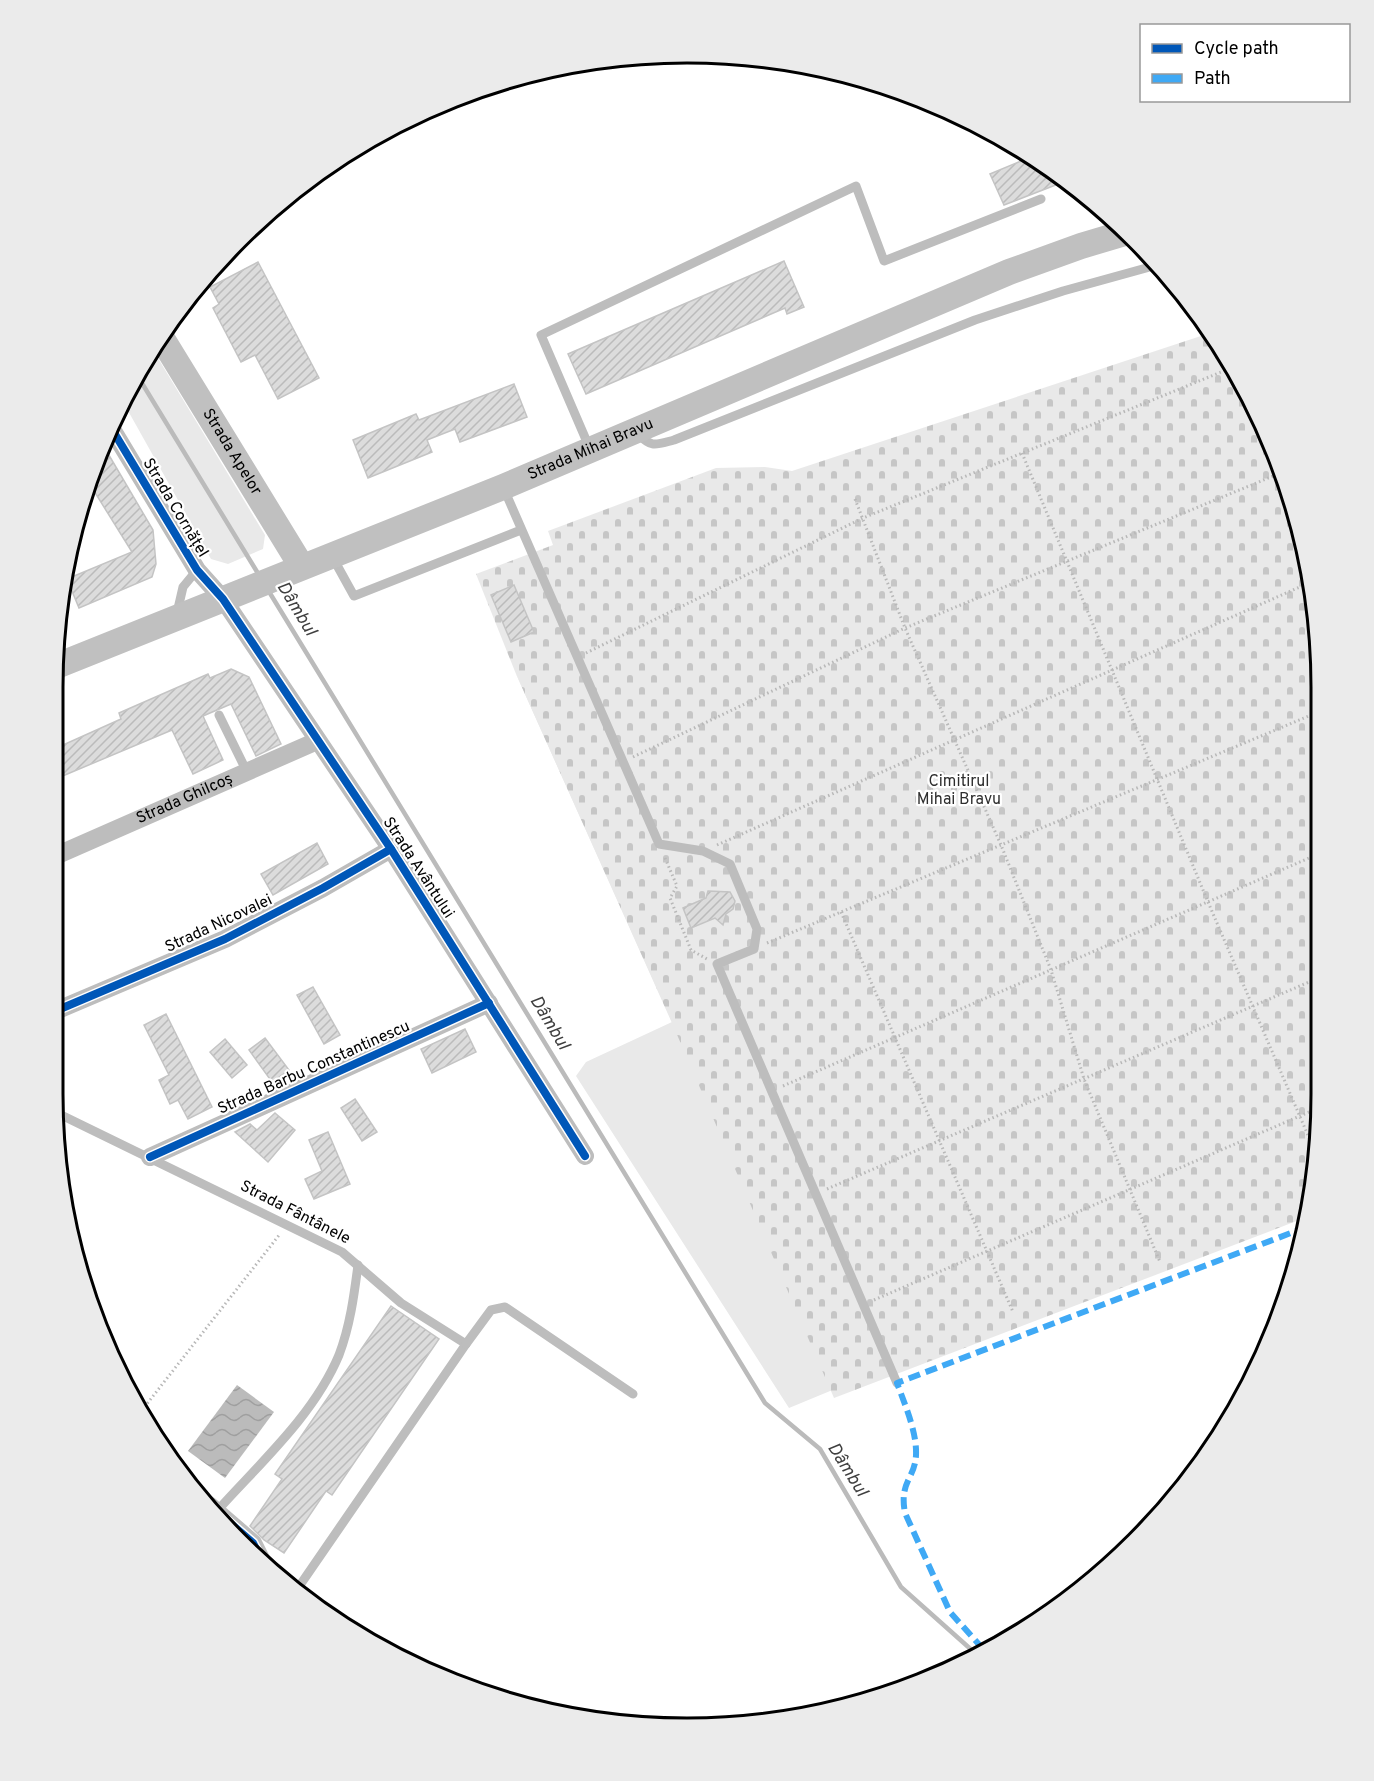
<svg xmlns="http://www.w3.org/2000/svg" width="1374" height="1781" font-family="Overpass,sans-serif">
<defs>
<pattern id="cemetery-stones" width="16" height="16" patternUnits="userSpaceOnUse" patternTransform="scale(1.5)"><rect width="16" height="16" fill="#e9e9e9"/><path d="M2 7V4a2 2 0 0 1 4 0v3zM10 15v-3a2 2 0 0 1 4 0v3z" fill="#c6c6c6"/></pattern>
<pattern id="water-waves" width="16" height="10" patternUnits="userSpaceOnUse" patternTransform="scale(1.5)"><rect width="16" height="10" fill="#bbb"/><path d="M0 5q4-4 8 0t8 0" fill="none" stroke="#9f9f9f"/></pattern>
<pattern id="building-hatch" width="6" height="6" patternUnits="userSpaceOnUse" patternTransform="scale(1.5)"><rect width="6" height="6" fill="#dcdcdc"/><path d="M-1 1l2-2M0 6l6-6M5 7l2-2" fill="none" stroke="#bbb"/></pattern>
</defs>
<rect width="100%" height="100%" fill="#fff"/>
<!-- green -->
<g fill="#e9e9e9">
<polygon points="153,350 265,535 263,549 228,564 211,559 122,400"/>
<polygon points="516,674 876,1372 789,1408 576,1076 586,1062 672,1022"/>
</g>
<!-- cemetery -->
<polygon fill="url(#cemetery-stones)" points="1213,332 1288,483 1316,605 1316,1177 1307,1217 834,1398 672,1023 516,674 476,574 553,545 548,531 716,468 765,467 792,471"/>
<!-- water -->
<polygon fill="url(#water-waves)" points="237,1385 274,1412 225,1478 188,1451"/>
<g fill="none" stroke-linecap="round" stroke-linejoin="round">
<!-- stream -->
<g stroke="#bbb" stroke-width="4.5">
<polyline points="137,375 259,575"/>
<polyline points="268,590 765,1403 820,1449 901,1587 975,1653"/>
</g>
</g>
<!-- building -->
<g fill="url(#building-hatch)" stroke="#c4c4c4" stroke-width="1.5">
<polygon points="1033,156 1066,181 1004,205 990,174"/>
<polygon points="784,261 804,307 787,314 785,308 586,394 568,354"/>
<polygon points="258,262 319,378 278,399 255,355 241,362 213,308 219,304 210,287"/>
<polygon points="514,384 527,417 460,442 455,429 427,440 432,452 368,478 353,440 416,414 419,420"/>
<polygon points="103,445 153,530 156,564 152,577 79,608 67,579 132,552 89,483"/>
<polygon points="514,585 534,632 511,642 491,595"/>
<polygon points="231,669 249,677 281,744 256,756 231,704 203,716 223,760 193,774 172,730 53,780 54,749 121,719 119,713 208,674 210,678"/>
<polygon points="317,843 328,864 273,895 261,874"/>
<polygon points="708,891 730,892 735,901 733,909 726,914 723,925 715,918 691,928 683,908 706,898"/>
<polygon points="313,987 340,1035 324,1044 297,995"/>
<polygon points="166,1014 212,1107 188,1119 178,1100 170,1104 159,1080 169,1075 144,1025"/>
<polygon points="465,1029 476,1052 432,1073 421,1049"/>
<polygon points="265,1038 289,1070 272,1082 249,1050"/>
<polygon points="225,1039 247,1065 232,1078 210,1052"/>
<polygon points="355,1099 377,1132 362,1141 341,1108"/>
<polygon points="275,1113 295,1130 268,1162 235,1132 250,1124 257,1130"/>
<polygon points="328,1132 350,1184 314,1199 305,1179 322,1171 309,1140"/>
<polygon points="391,1306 439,1339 332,1495 326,1491 284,1553 264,1540 250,1526 282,1479 275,1474"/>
</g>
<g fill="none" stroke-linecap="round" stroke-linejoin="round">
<!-- path -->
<g stroke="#b8b8b8" stroke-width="3" stroke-dasharray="1.5 3" stroke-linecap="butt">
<polyline points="1022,453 1208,902 1316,1154"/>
<polyline points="855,499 905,628 1001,845 1051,970 1084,1079 1160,1262"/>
<polyline points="586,653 863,518 1231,368"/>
<polyline points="633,757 905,628 1283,472"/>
<polyline points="717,845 1311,582"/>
<polyline points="665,858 677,886 670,898 691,950 707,959"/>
<polyline points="841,912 1013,1312"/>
<polyline points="767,943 1316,713"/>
<polyline points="783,1086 1316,855"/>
<polyline points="827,1189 1316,979"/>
<polyline points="874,1300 1316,1109"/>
<polyline points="139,1414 280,1234"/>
</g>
<!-- lane -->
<g stroke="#bdbdbd" stroke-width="9">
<path d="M638,434C652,448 655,445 674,440L975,320L1063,291L1157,265"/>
<polyline points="590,449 541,335 856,186 884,261 1041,199"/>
<polyline points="504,489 659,844 703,851 730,864 757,929 754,949 717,964 897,1383"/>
<polyline points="333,558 354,596 521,530"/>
<polyline points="177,613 183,587 197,570"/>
<polyline points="219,715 247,772"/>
<polyline points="55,1112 342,1252 401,1303 466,1344 298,1588"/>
<polyline points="466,1344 491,1310 505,1307 633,1394"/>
<path d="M217,1511C260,1463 314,1415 339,1355C350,1326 354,1296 358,1265"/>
</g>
<!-- street -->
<g stroke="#bdbdbd" stroke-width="18">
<polyline points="110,426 197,570 223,599 391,849 585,1156"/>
<path id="s1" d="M53,857L317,741"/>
<polyline points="53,1012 225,939 323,888 391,849"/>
<polyline points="150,1157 489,1003"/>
<polyline points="209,1505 253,1543 262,1561"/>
</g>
<!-- secondary -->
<g stroke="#c0c0c0" stroke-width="26">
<path id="s2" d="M161,337L302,567"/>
<path id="s3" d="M54,667L503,487L1009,272L1081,246L1128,232"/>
</g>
<!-- quiet -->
<path stroke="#3fa9f5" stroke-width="6" stroke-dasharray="12 6" stroke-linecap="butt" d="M983,1649L950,1612L905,1513C899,1481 915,1479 916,1455C917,1432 905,1405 897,1383L1304,1228"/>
<defs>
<g id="cycleway">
<polyline points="110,426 197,570 223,599 391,849 585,1156"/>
<polyline points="53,1012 225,939 323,888 391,849"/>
<polyline points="150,1157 489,1003"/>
<polyline points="209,1505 253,1543 262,1561"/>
</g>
</defs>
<!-- cycleway casing -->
<use href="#cycleway" stroke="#fff" stroke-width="11"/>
<!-- cycleway -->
<use href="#cycleway" stroke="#0057b8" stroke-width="8"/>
</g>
<g text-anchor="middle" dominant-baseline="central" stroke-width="4.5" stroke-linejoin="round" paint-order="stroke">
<!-- street labels -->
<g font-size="16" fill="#000" stroke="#fff">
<text stroke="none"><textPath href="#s3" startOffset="579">Strada Mihai Bravu</textPath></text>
<text stroke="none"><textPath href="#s2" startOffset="135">Strada Apelor</textPath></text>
<text transform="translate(175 508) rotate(59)">Strada Cornățel</text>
<text stroke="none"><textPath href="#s1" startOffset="144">Strada Ghilcoș</textPath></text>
<text transform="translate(418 868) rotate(57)">Strada Avântului</text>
<text transform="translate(219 924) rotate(-25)">Strada Nicovalei</text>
<text transform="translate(314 1068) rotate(-24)">Strada Barbu Constantinescu</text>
<text transform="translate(295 1213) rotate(27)">Strada Fântânele</text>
</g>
<!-- park labels -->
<g font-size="16" fill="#2e2e2e" stroke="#fff">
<text x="959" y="782">Cimitirul<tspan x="959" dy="18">Mihai Bravu</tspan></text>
</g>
<!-- water labels -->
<g font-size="18" font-style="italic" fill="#3f3f3f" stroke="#fff">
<text transform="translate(296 609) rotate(59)">Dâmbul</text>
<text transform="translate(549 1023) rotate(59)">Dâmbul</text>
<text transform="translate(847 1470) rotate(58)">Dâmbul</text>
</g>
</g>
<!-- crop -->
<path d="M0 0H1374V1781H0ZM687 63H687A624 624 0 0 1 1311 687V1094A624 624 0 0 1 687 1718H687A624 624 0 0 1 63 1094V687A624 624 0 0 1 687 63Z" fill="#ebebeb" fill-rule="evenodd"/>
<path fill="none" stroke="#000" stroke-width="3" d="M687 63H687A624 624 0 0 1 1311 687V1094A624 624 0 0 1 687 1718H687A624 624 0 0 1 63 1094V687A624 624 0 0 1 687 63Z"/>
<!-- legend -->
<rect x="1140" y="24" width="210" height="78" fill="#ffffff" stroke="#999999" stroke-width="1.5"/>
<rect x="1152" y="44" width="30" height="9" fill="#0057b8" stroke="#999999" stroke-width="1.5"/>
<text x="1194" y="54" font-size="18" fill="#000000">Cycle path</text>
<rect x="1152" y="74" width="30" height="9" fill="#3fa9f5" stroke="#999999" stroke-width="1.5"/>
<text x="1194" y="84" font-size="18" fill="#000000">Path</text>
</svg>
